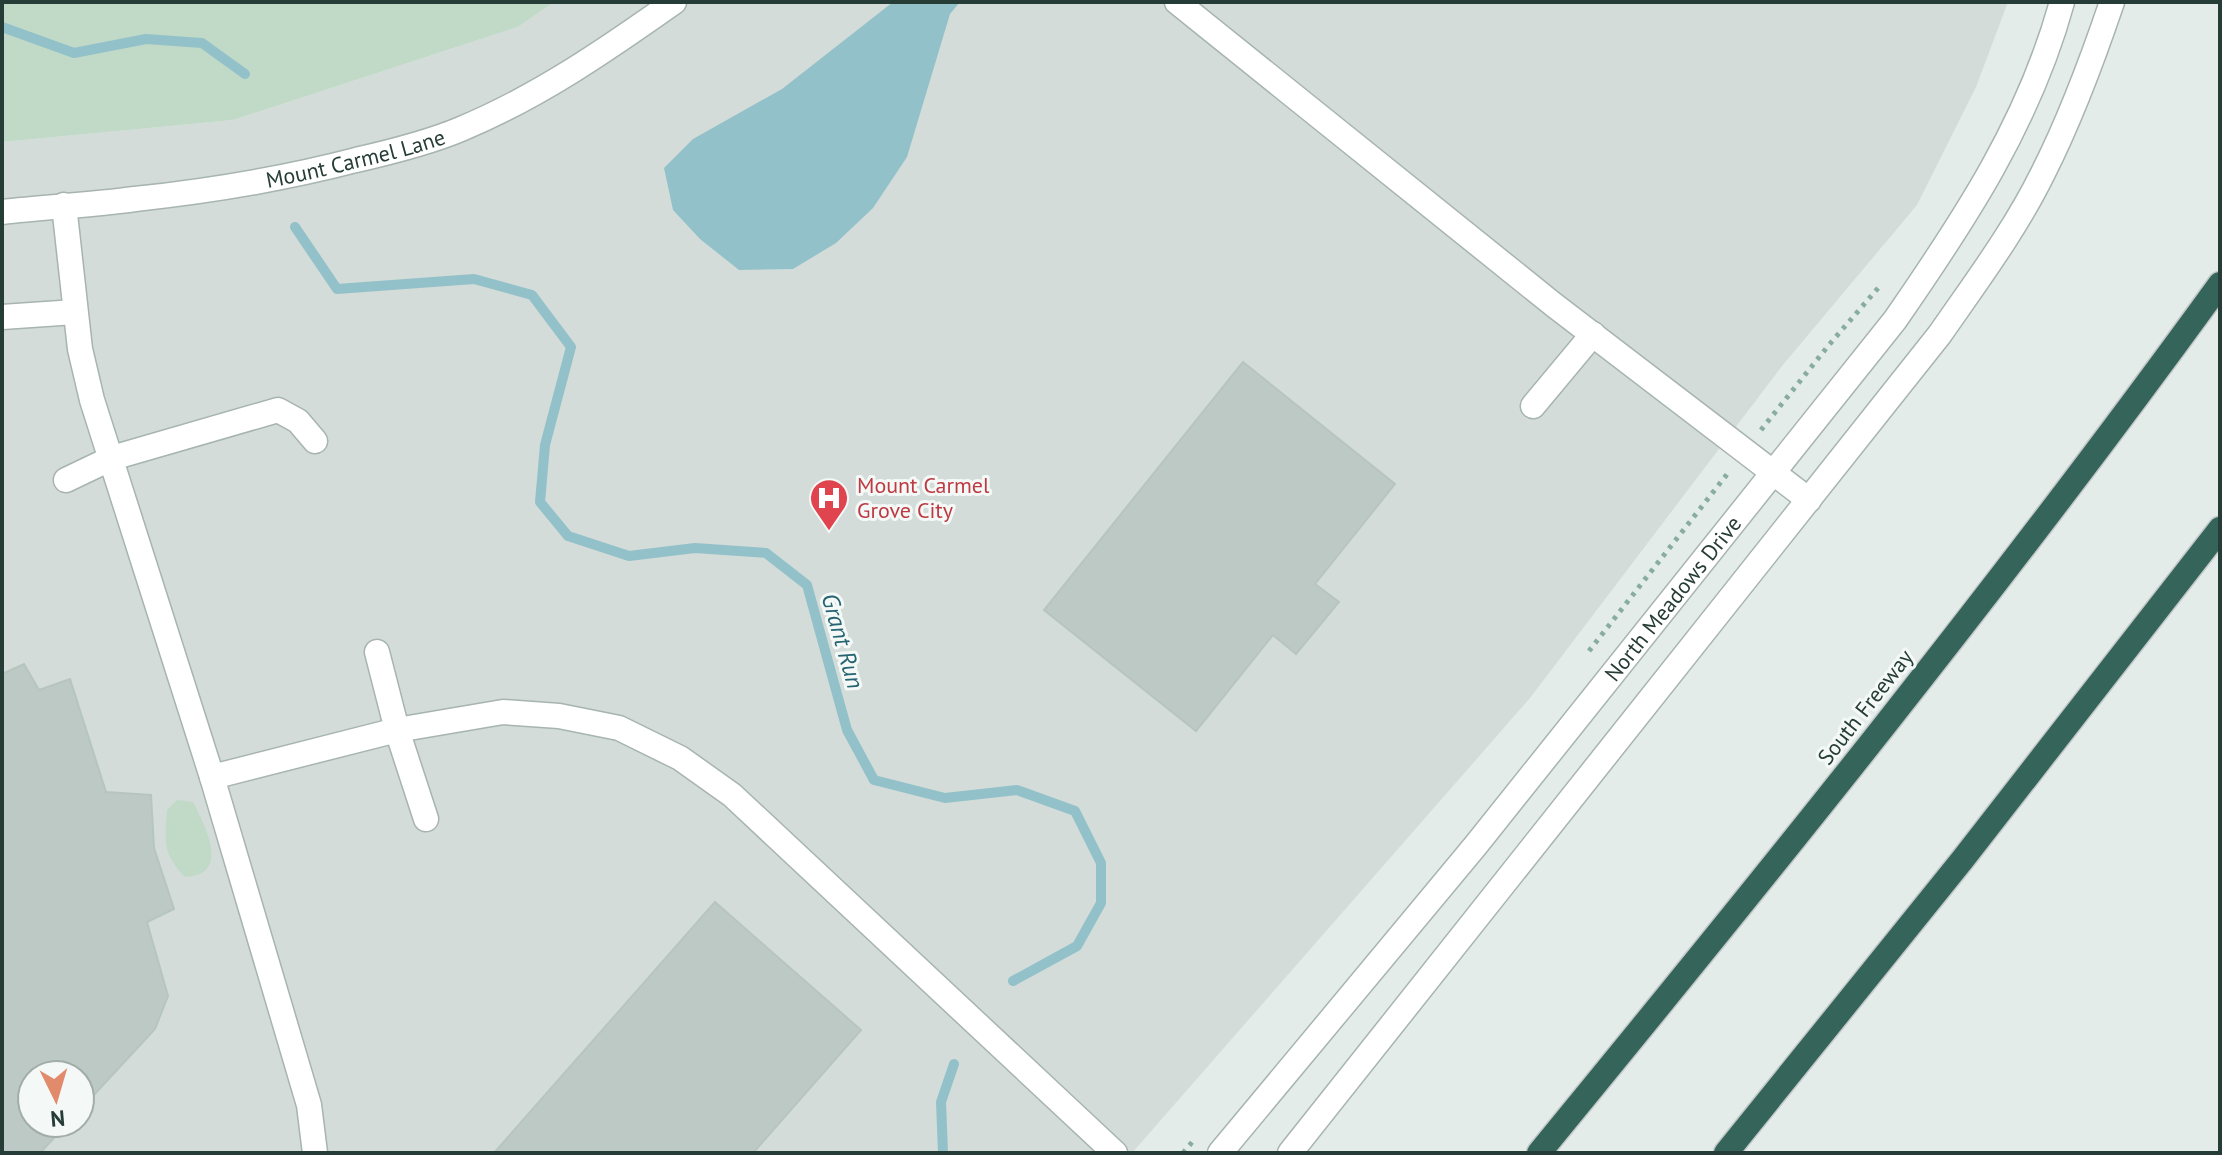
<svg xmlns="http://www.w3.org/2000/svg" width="2222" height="1155" font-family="'PT Sans',sans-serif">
<rect width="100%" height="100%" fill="#e4ece9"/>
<!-- built -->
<path fill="#d3dcd8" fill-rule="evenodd" d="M554,2H2008L1976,87L1917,205L1782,366L1530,698L1132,1153H2V142L233,120L518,27ZM32,1075H80V1123H32Z"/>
<!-- green -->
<g fill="#c0dac7">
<polygon points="2,2 554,2 518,27 233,120 2,142"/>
<path d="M177,800L193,802C205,826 232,875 185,877C162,853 165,842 167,810Z"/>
</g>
<!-- water -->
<polygon fill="#93c1ca" points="893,2 960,2 950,14 907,157 873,208 836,243 793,269 739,270 700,239 673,210 664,168 693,139 782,89"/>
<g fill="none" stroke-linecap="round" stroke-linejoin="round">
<!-- stream -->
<g stroke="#93c1ca" stroke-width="10">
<polyline points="2,27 74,53 146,39 202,43 245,74"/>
<polyline points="295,227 337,289 474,279 532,295 571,347 545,445 540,502 568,536 629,556 695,548 766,553 807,585 847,730 874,780 945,798 1017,790 1075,811 1101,863 1101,903 1077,946 1013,981"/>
<polyline points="943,1153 941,1102 954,1064"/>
</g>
</g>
<!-- building -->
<g fill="#bdc9c5" stroke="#b7c5bf" stroke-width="2">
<polygon points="1243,362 1395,484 1315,584 1339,602 1296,654 1273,635 1196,731 1044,610"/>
<polygon points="24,664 39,690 70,679 106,792 151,795 154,848 174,909 147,922 168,996 155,1029 80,1110 80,1075 32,1075 32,1123 68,1123 40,1153 2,1153 2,674"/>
<polygon points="715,902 861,1030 753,1153 494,1153"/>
</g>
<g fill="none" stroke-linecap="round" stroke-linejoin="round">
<defs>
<g id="minor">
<polyline points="1177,2 1554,305 1809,500"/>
<polyline points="64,205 80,349 92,400 212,777"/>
<path id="s1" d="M2,212C46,207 91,205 135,199C210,191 283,179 356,160C391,152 428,143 461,129C538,97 606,50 674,2"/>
<polyline points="2,317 75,312"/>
<polyline points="1533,406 1593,334"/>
<polyline points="66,480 112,458 278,410 298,421 315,441"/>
<polyline points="377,652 397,730 426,819"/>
<polyline points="315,1153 309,1105 212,777 397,730 503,712 559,716 619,728 680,758 732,795 1115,1153"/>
<path id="s2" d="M1220,1153L1476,845L1895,320C1965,219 2029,122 2062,2"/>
<path d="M1290,1153L1940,334C1976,282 2015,230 2043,173C2071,118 2092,61 2112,2"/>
</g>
<g id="highway">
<path d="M1539,1153C1773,868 2004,582 2220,284"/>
<polyline points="1726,1153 1963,859 2220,529"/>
</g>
</defs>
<!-- minor casing -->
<use href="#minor" stroke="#a7b4b0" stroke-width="27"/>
<!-- highway casing -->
<use href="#highway" stroke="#c2c8c7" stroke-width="27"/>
<!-- path -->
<g stroke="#88aca1" stroke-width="5" stroke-dasharray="4 6" stroke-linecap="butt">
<polyline points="1761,430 1828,346 1879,287"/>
<polyline points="1589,651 1728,473"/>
<polyline points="1183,1153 1193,1141"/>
</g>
<!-- minor -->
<use href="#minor" stroke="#fff" stroke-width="24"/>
<!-- highway -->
<use href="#highway" stroke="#35645b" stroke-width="24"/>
</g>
<!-- icons -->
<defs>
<symbol id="hospital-pin" viewBox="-11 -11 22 30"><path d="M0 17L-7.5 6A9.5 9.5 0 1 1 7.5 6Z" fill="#e0444e" stroke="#f4f9f7"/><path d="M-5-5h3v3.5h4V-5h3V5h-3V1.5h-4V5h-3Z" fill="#fff"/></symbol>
</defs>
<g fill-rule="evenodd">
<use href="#hospital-pin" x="807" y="476" width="44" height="60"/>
</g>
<g text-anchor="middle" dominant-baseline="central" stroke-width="6" stroke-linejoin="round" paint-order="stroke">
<!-- street labels -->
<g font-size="22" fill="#263c36" stroke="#f4f9f7">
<text stroke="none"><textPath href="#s1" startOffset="358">Mount Carmel Lane</textPath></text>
<text stroke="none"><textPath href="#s2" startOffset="716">North Meadows Drive</textPath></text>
<text transform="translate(1865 707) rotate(-52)">South Freeway</text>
</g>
<!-- health labels -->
<g font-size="22" fill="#be3a42" stroke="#f4f9f7" text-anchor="start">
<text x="857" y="485">Mount Carmel<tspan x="857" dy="25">Grove City</tspan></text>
</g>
<!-- water labels -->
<g font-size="24" font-style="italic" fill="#266471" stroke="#f4f9f7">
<text transform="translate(843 641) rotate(74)">Grant Run</text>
</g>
</g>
<!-- border -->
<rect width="2222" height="1155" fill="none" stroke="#263c36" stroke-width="8"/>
<!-- north arrow -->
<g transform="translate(56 1099) rotate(175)"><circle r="38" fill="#f4f9f7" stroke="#a2adaa" stroke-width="2"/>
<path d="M0-6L14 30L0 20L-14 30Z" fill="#e28a6c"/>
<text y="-12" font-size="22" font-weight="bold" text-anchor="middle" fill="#263c36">N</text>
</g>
</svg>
